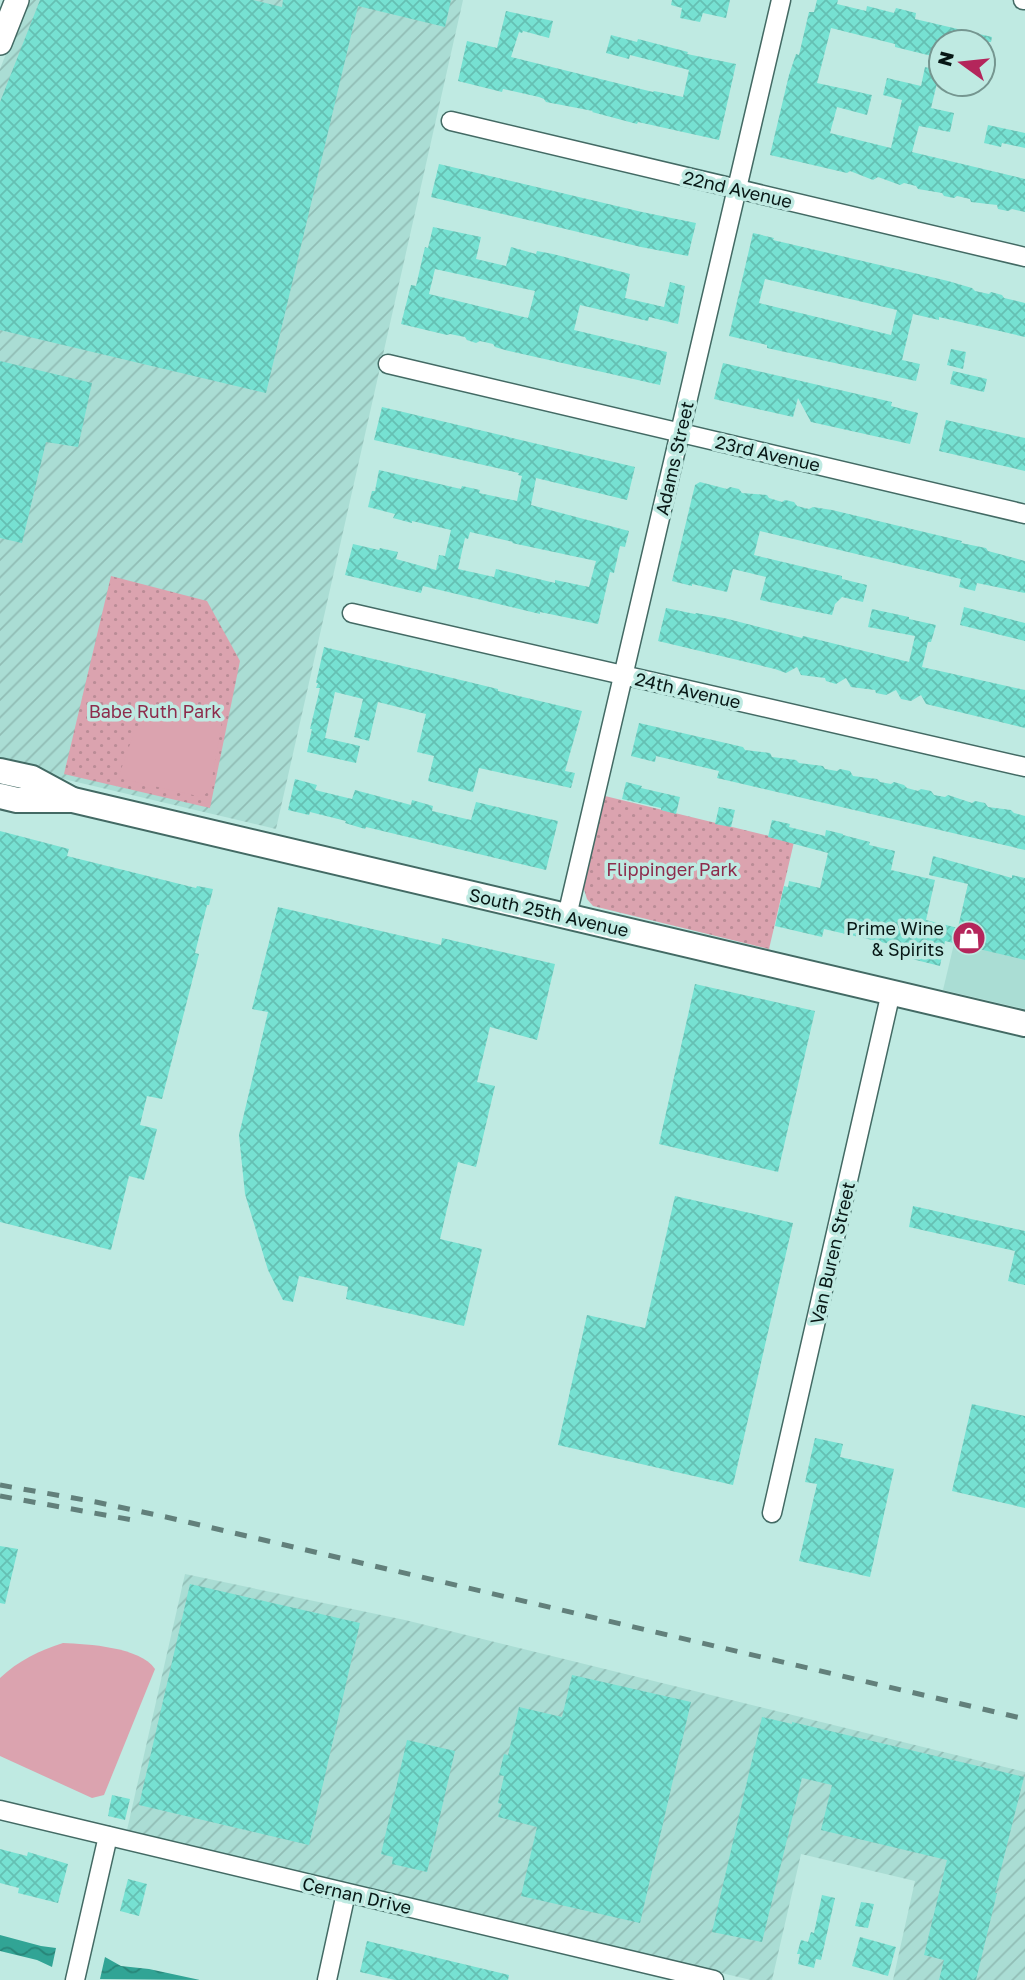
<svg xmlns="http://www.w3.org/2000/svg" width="1025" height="1980" font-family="'Golos Text',sans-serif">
<defs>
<pattern id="industrial-furrows" width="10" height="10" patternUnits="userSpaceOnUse" patternTransform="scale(1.75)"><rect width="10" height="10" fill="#aaddd4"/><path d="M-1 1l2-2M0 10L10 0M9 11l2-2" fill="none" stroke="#91bdb5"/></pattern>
<pattern id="park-dots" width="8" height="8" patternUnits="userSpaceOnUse" patternTransform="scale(1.75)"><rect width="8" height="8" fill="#dba3af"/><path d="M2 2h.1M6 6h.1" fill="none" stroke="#ba8c96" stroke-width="1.8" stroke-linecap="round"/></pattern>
<pattern id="water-waves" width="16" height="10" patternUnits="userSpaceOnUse" patternTransform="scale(1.75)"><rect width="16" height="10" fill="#31a495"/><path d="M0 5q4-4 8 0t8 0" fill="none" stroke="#288578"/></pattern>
<pattern id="building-cross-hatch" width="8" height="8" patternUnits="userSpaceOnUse" patternTransform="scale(1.75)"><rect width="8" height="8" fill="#76e1d2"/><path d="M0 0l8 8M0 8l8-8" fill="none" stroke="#65c0b3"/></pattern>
</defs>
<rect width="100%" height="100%" fill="#bfeae2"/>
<!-- built -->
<polygon fill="#aaddd4" points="968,885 1025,899 1025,1009 943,990"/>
<!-- industrial -->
<g fill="url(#industrial-furrows)">
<polygon points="27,0 463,0 276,829 0,764 0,69"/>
<polygon points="185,1574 405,1620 1025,1772 1025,1980 893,1980 915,1881 801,1854 772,1980 751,1980 343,1884 127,1830"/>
</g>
<!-- park -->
<g fill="url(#park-dots)">
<polygon points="111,576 207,601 240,661 210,808 64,774"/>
<polygon points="605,796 794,842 769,949 593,906 587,899 583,886"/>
</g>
<!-- pitch -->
<g fill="#dba3af">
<polygon points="162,710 201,710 223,715 210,790 202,797 118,778 134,733"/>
<path d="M63,1643C88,1644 140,1647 155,1669L104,1795L92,1798L0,1756V1678C19,1660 39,1651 63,1643Z"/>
</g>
<!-- water -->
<g fill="url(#water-waves)">
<polygon points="0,1935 41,1946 56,1948 52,1967 37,1960 0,1951"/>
<polygon points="105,1957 121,1966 149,1969 200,1980 100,1979"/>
</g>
<!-- building -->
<g fill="url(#building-cross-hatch)" fill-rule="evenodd">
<polygon points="40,0 253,0 282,7 283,0 451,0 445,27 358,6 266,393 0,330 0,102"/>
<polygon points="672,0 730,0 726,18 703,13 700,22 680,18 682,8 671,5"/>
<polygon points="817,0 838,0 837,4 866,11 867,6 894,13 896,8 916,13 915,19 992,37 991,42 939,42 936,57 895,47 895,44 831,28 817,83 872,95 867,115 837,107 830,133 891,148 902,100 883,95 887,78 921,86 925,67 940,71 931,108 954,113 950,132 919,126 912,152 1025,179 1025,212 1012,209 1008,211 998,209 997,205 971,202 970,199 957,196 954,198 944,196 942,193 918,189 916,186 904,183 900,185 878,177 873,180 850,171 847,173 770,155 789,75 796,54 799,55 809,12 814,12"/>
<polygon points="506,11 553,21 549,38 523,31 522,33 519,32 511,57 653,92 654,91 683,97 689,70 630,55 629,59 606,53 611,35 637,42 638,39 688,52 687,54 736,64 719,140 638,122 637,124 592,112 593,111 546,102 544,99 539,97 503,89 502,92 458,81 467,41 497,48"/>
<polygon points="988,125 1025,133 1025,148 1002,143 1001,147 984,143"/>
<polygon points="439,164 642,212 696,223 688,256 641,247 431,197"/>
<path d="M433,227L481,237L476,259L506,266L511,247L536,254L537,251L553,254L630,274L625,298L664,307L670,282L685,286L678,324L649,317L648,321L580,305L574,330L667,352L660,385L505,350L495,347L493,344L480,341L476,343L467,340L465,337L450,334L447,335L401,324L411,285L416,286L425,247L428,248ZM435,269L535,291L528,318L429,294Z"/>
<path d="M753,233L774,238L773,240L948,281L972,288L975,291L989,294L991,292L1002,295L1004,298L1025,303V337L939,317V320L913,314L902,360L920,364L916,381L767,348V345L729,336ZM765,279L897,310L891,335L759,303Z"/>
<polygon points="951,349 966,352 963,369 947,365"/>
<polygon points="0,361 92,383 78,447 46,442 22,543 0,538"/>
<polygon points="723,363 892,402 891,406 918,413 910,444 811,422 798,398 793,417 714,399"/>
<polygon points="953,371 987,379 984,392 950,384"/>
<path d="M382,407L635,467L627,500L536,478L531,505L629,531L625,547L620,546L614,573L610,572L598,624L540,612V614L423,586L421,593L345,575L353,544L379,550L380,548L398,552L396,559L436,570L439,555L445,556L451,530L412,521V523L393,518L395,514L368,507L372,491H375L379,470L461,489L462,486L480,490L479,493L517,501L522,476L518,475L519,473L374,440ZM470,532L513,542L512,543L596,561L589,587L555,580V583L496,569L494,577L458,569L465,538L468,539Z"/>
<polygon points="946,420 1025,438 1025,471 939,451"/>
<polygon points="700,482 727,489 730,487 739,489 742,493 767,495 769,498 782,502 785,500 794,502 797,506 809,509 813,507 832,510 962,541 961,543 986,548 988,551 1025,561 1025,593 977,583 975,591 959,587 961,579 760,531 754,555 842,576 842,579 867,585 863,602 842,597 835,604 832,615 760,600 766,577 733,569 727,592 692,584 692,586 672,581 695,485"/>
<polygon points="964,607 1025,623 1025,641 960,625"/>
<polygon points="666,608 695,614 696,613 724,618 802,638 803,636 909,662 915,636 868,627 872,609 909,617 909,619 936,625 931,642 928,642 922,667 1025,690 1025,728 926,704 921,695 911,701 901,699 896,690 886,695 876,693 875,690 851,687 846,678 836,684 826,681 825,678 801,675 797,667 786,673 775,669 658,641"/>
<polygon points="324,647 498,689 498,691 582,711 565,771 575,773 571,788 479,768 473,792 428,781 434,756 417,752 426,714 378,702 369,741 354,737 363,699 335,692 325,738 360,746 356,763 307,752 312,729 310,729 320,688 316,688 318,683 316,683"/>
<polygon points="639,723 743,747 745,750 770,753 772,757 796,760 799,763 823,766 825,769 837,771 840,769 850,771 853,776 877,779 880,782 891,784 894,782 904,785 907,788 918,791 921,789 931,791 934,795 945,797 948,795 972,803 975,801 985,803 988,807 1011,810 1014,813 1025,816 1025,850 717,778 719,771 656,756 655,762 631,756"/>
<polygon points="295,779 317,785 315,790 352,799 355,790 411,805 412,800 433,806 432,811 471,820 476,802 558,821 546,870 366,827 365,829 345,823 346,821 310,812 309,815 288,810"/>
<polygon points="626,782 642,786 641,788 680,797 676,814 661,810 661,808 622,799"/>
<polygon points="719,807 735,810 731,827 715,824"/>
<polygon points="772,820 790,824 789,827 825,836 826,830 843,834 843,835 870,842 869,845 895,851 891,870 935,880 926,920 958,928 968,884 929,875 933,856 1012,878 1012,875 1025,878 1025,960 945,941 940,966 892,954 894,945 824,929 822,937 775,926 784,886 788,887 789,881 820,888 828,853 768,837"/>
<polygon points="0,831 69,849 67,856 196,888 197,886 213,889 209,905 207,905 195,953 199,954 162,1099 147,1096 140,1125 157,1129 144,1180 129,1176 111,1250 0,1222"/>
<polygon points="278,907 441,945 442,938 555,964 537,1040 490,1027 477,1082 495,1086 476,1167 458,1162 440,1239 482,1249 464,1326 346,1299 348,1287 299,1276 293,1302 283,1300 268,1270 245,1194 239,1135 268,1012 252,1009"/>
<polygon points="695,984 815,1011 778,1172 659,1144"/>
<polygon points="675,1196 793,1223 733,1485 558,1445 587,1315 645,1328"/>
<polygon points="913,1206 1025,1231 1025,1285 1008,1281 1015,1251 909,1227"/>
<polygon points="972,1404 1025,1416 1025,1508 952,1491"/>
<polygon points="815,1438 843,1444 840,1457 894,1469 870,1577 799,1561 817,1484 805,1482"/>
<polygon points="0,1546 18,1549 5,1604 0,1603"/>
<polygon points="190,1584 360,1623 309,1845 139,1805"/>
<polygon points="572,1675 691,1702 640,1923 521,1896 537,1827 498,1817 502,1804 498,1803 504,1776 499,1775 504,1754 508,1755 519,1707 562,1717"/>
<polygon points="762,1717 792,1724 792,1722 1024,1777 995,1893 997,1893 976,1980 939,1980 944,1960 924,1955 947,1860 821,1830 832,1785 802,1778 762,1942 712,1932"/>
<polygon points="407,1740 455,1751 427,1872 392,1864 393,1857 381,1854"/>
<polygon points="112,1795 130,1799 125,1820 108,1816"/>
<polygon points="0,1849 27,1856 28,1852 68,1864 58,1903 18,1893 19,1888 0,1883"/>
<polygon points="128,1879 147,1884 139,1916 120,1911"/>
<polygon points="822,1895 835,1898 821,1960 816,1959 814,1968 798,1964 800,1954 797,1954 801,1940 808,1942 811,1932 814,1933"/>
<polygon points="861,1902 874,1904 868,1928 855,1926"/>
<polygon points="860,1937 896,1947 888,1976 852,1966"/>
<polygon points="367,1941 509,1975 508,1980 395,1980 360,1972"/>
</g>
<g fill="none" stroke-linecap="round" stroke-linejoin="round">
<defs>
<g id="minor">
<polyline points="1023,0 1025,0"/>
<polyline points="451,121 1025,257"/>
<polyline points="388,364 1025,514"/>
<polyline points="352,613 1025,767"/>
<polyline points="567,916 781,0"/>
<polyline points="772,1513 891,992"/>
<polyline points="0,1810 714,1980"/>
<polyline points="75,1980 108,1836"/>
<polyline points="327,1980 346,1893"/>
</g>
<polyline id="tertiary" points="0,43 17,0"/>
<g id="secondary">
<polyline points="0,771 32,778 69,798"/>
<polyline points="0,796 17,800 73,800 1025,1024"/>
</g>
</defs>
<!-- minor casing -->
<use href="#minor" stroke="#436a64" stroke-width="21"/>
<!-- tertiary casing -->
<use href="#tertiary" stroke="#436a64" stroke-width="26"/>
<!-- secondary casing -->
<use href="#secondary" stroke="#436a64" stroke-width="28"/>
<!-- minor -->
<use href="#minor" stroke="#fff" stroke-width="18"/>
<!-- tertiary -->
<use href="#tertiary" stroke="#fff" stroke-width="23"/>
<!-- secondary -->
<use href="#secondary" stroke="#fff" stroke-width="24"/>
<!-- rail -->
<g stroke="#62807b" stroke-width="5" stroke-dasharray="12 12" stroke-linecap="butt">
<polyline points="0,1485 96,1502 166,1517 1025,1719"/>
<polyline points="0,1496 138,1521"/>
</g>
</g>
<!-- icons -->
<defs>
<symbol id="shop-disc" viewBox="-11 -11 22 22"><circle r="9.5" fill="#b4265b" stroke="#bfeae2"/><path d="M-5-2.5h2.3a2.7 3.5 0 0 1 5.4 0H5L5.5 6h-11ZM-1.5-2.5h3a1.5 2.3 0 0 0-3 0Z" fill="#fff"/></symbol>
</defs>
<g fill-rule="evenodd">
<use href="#shop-disc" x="950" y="919" width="38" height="38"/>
</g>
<g text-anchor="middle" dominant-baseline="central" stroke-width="7" stroke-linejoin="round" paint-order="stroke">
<!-- street labels -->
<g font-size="18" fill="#071715" stroke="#bfeae2">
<text transform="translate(738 189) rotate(13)">22nd Avenue</text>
<text transform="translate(768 453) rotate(13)">23rd Avenue</text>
<text transform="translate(674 458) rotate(-77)">Adams Street</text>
<text transform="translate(688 690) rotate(13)">24th Avenue</text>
<text transform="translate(549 912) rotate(13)">South 25th Avenue</text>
<text transform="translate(832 1253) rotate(-77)">Van Buren Street</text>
<text transform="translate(357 1895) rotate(13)">Cernan Drive</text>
</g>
<!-- park labels -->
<g font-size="18" fill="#8d2c4c" stroke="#bfeae2">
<text x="155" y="711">Babe Ruth Park</text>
<text x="672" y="869">Flippinger Park</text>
</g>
<!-- poi labels -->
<g font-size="18" fill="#071715" stroke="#bfeae2" text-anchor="end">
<text x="944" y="928">Prime Wine<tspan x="944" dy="21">&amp; Spirits</tspan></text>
</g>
</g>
<!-- north arrow -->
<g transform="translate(962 63) rotate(285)"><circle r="33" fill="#bfeae2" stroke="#759690" stroke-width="2"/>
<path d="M0-5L12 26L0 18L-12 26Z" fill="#b4265b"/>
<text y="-10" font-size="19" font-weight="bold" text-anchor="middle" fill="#071715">N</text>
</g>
</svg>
